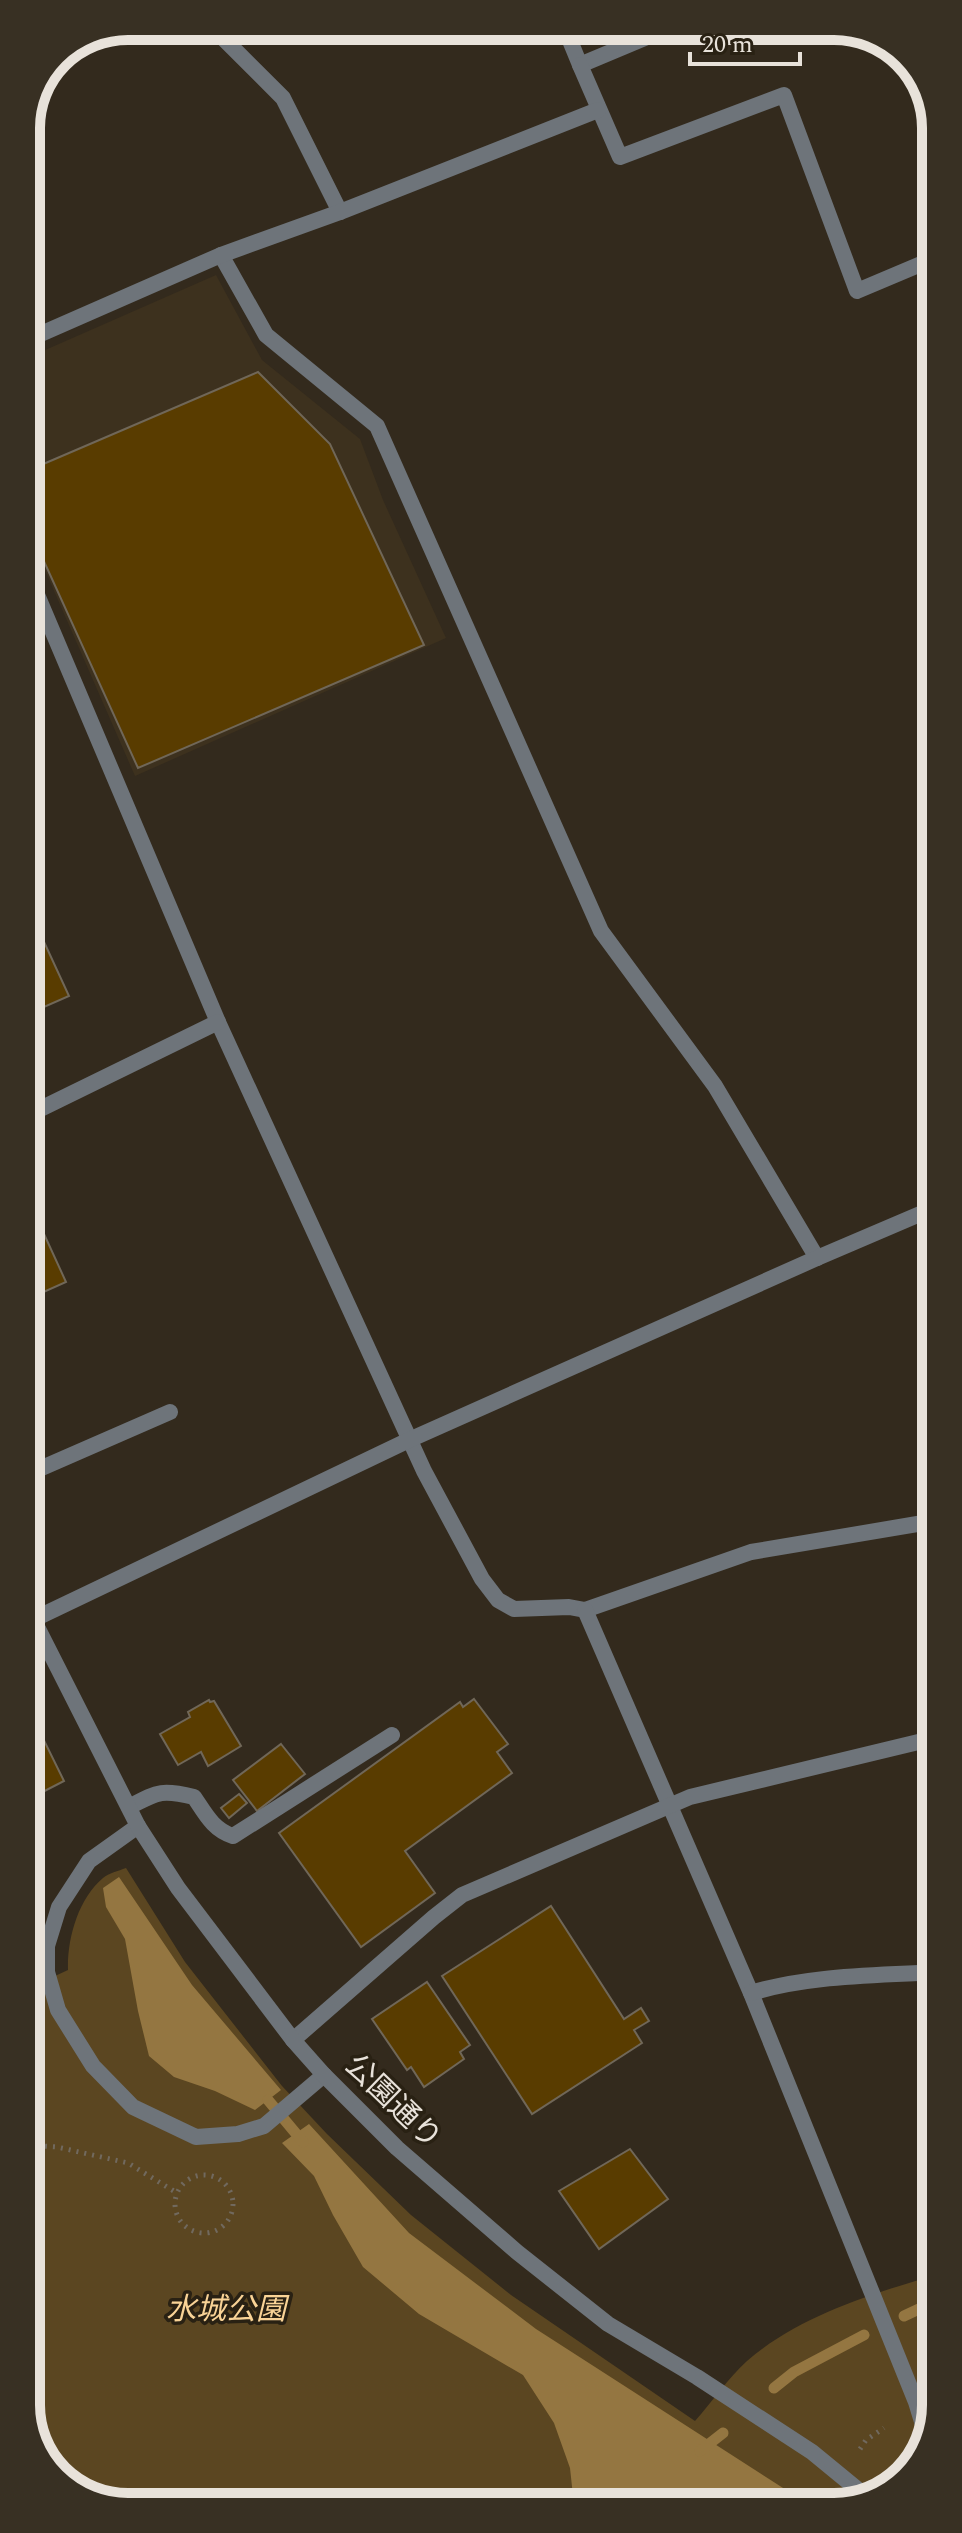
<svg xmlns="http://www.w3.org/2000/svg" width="962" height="2533" font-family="Spectral,'Noto Sans JP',serif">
<rect width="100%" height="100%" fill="#332a1d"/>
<!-- built -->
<polygon fill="#3d311e" points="216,275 262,360 360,439 383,500 446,638 135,776 27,529 27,358"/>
<!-- green -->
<path fill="#5b4621" d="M126,1868L185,1962L282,2086L327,2134L411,2215L511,2295L695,2421C712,2402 728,2378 747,2361C799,2316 871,2294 936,2275V2405L915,2467L861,2503L121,2507L61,2482L30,2432L29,1988L68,1970C67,1939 78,1899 103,1878C109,1873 118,1871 126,1868Z"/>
<!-- water -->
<g fill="#947641">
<polygon points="119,1877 192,1985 281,2090 255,2110 215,2091 174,2077 149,2056 138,2011 125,1939 106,1907 103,1888"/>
<polygon points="309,2124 409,2233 536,2329 808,2504 574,2505 570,2468 554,2423 523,2375 419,2314 363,2267 333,2215 314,2176 282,2143"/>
</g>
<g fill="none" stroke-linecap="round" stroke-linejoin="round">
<!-- stream -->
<g stroke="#947641" stroke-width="11">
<polyline points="268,2100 303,2142"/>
<polyline points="904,2316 936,2301"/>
<polyline points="774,2388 794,2372 864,2335"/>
<polyline points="700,2451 723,2433"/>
</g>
</g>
<!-- building -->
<g fill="#593c00" stroke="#706758" stroke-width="2">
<polygon points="258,372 330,444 424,645 138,768 27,524 27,471"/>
<polygon points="27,905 69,996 28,1014"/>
<polygon points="28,1199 66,1282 28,1299"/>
<polygon points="474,1699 508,1744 497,1752 512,1773 405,1851 435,1893 361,1947 279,1833 460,1702 463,1707"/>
<polygon points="209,1700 210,1702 214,1701 241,1746 208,1766 201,1752 178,1765 160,1734 190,1717 188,1712"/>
<polygon points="29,1710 64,1781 29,1799"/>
<polygon points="281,1744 305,1774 257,1811 233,1780"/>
<polygon points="239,1794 247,1803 229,1818 221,1808"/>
<polygon points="551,1906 624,2019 641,2008 649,2021 634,2030 642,2043 532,2114 442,1976"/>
<polygon points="427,1982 470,2045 460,2052 464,2059 424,2087 411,2067 407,2070 372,2019"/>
<polygon points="630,2149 668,2199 599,2249 559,2191"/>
</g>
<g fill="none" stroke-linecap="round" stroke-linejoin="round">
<!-- path -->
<g stroke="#71695e" stroke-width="5" stroke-dasharray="2 6" stroke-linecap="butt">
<polyline points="29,2145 57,2147 128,2163 177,2193"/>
<circle cx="204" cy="2204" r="29"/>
<polyline points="860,2449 866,2440 884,2428"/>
</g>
<!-- service -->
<g stroke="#6e747a" stroke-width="16">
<polyline points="28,1474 170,1412"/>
<polyline points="138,1826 89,1861 59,1907 47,1946 47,1972 58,2010 93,2066 133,2107 196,2137 238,2134 264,2126 324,2075"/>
</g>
<!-- minor -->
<g stroke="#6e747a" stroke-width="16">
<polyline points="211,26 283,98 340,212"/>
<polyline points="564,26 580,65 673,26"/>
<polyline points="580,65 620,157 784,95 857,291 933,259"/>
<polyline points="221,255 266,335 377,426 601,931 715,1086 817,1258"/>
<polyline points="27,340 221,255 340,212 598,110"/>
<polyline points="27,571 218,1022 424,1471 482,1579 498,1600 514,1609 569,1607 585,1610 751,1552 935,1521"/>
<polyline points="28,1115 218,1022"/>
<polyline points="585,1610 751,1993 916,2402 926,2435"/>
<path d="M129,1807C158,1792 161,1789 194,1797C205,1813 213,1830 233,1836L392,1735"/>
<path d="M751,1993C810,1975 874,1976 935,1972"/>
<polyline points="293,2040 434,1917 462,1895 690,1797 935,1738"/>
</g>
<!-- tertiary -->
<g stroke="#6e747a" stroke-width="16">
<polyline points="28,1609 138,1826 178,1888 293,2040 324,2075 397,2148 517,2252 608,2324 697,2377 812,2452 868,2498"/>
<polyline points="28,1622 409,1440 817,1258 934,1208"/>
</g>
</g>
<g text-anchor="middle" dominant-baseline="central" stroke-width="7" stroke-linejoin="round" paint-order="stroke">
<!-- street labels -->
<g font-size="30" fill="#e8e2da" stroke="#292113">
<text transform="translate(393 2102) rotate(44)">公園通り</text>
</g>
<!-- park labels -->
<g font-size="30" font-style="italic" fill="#f9d396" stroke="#292113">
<text x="226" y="2310">水城公園</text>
</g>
</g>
<!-- crop -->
<path d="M0 0H962V2533H0ZM128 40H834A88 88 0 0 1 922 128V2405A88 88 0 0 1 834 2493H128A88 88 0 0 1 40 2405V128A88 88 0 0 1 128 40Z" fill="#383023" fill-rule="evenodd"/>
<path fill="none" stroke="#e8e2da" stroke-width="10" d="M128 40H834A88 88 0 0 1 922 128V2405A88 88 0 0 1 834 2493H128A88 88 0 0 1 40 2405V128A88 88 0 0 1 128 40Z"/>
<!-- scale -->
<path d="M690 52v12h110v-12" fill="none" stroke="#e8e2da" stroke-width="4"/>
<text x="702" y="52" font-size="24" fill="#e8e2da" stroke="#292113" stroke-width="6" paint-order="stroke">20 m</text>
</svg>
